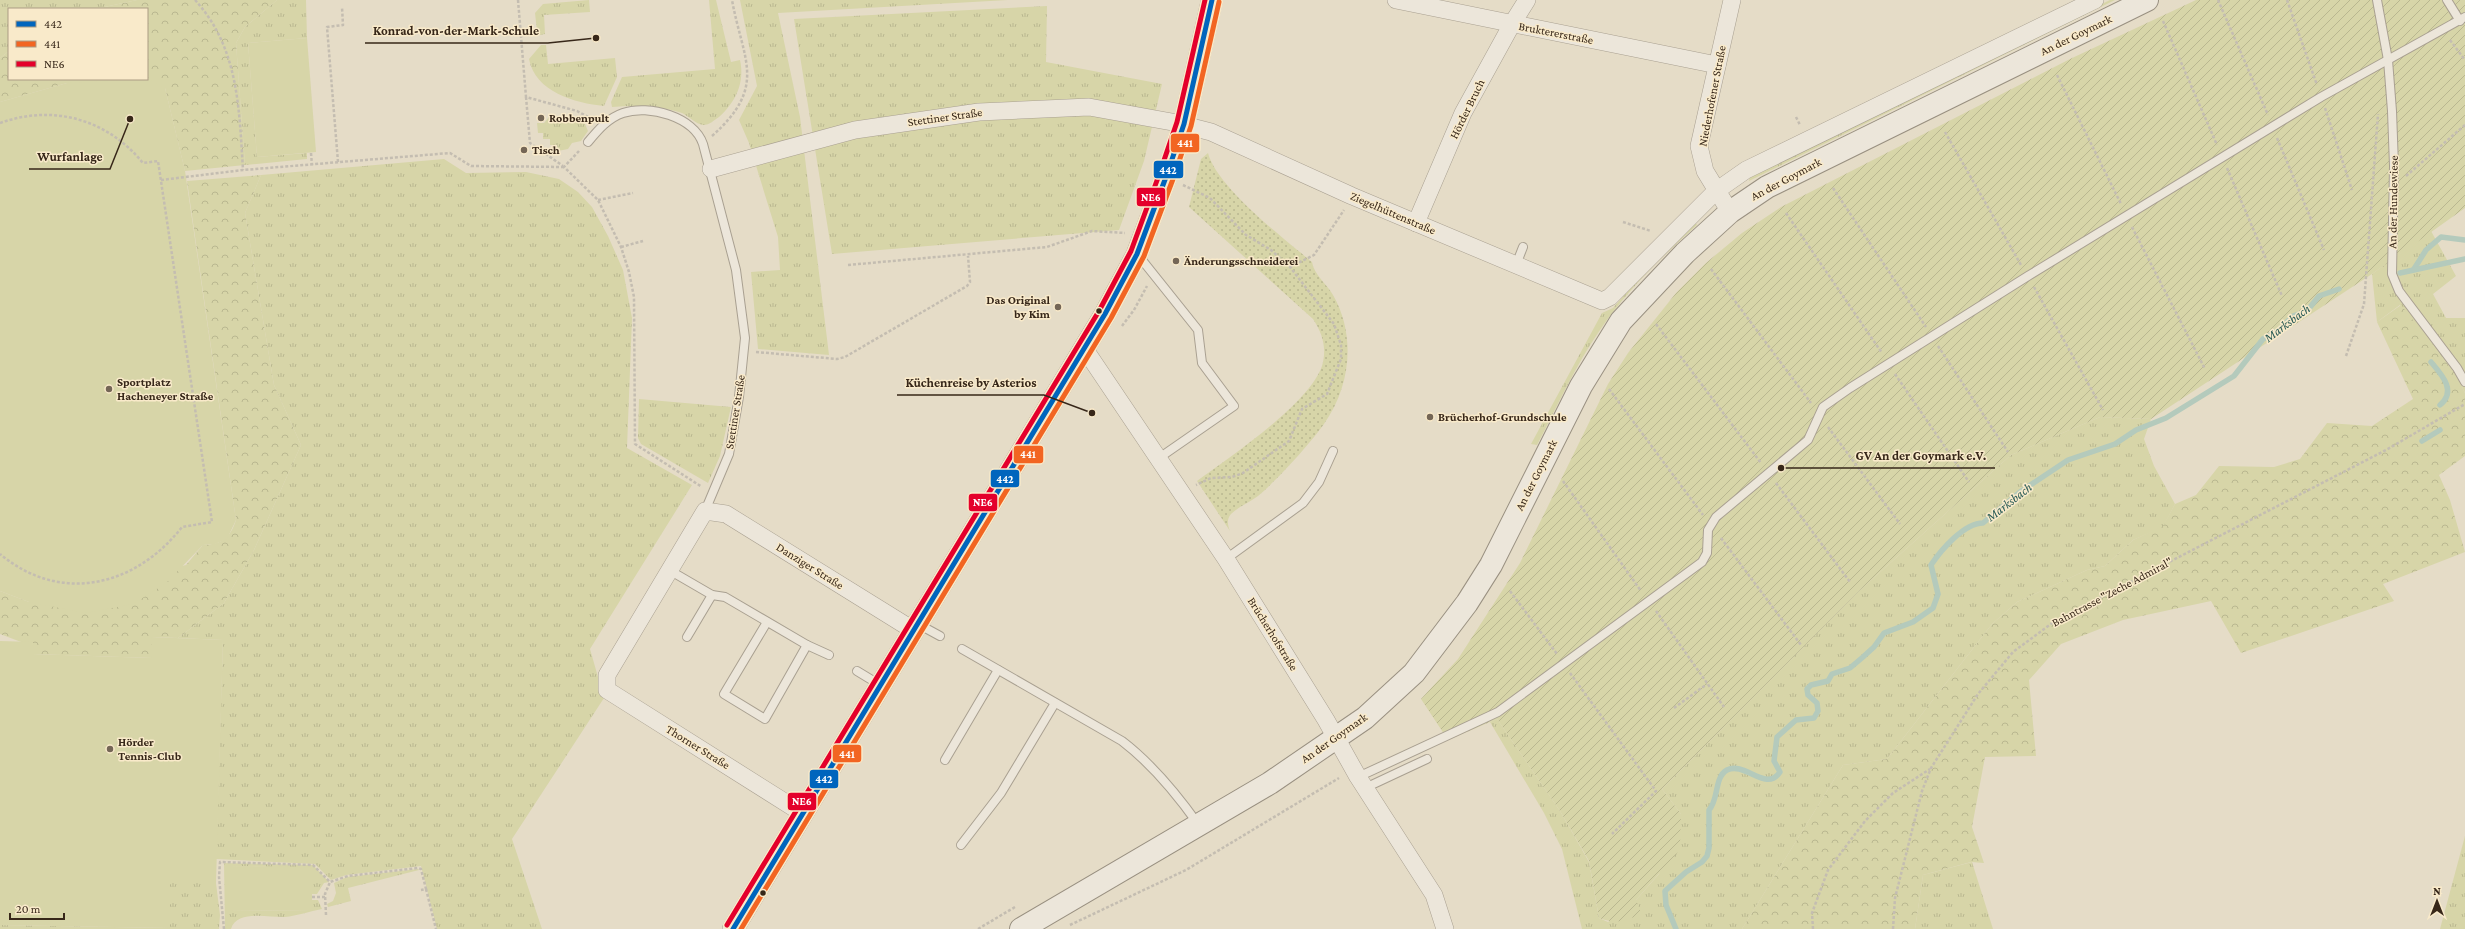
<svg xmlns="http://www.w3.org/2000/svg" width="2465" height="929" font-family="'Crimson Pro',serif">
<defs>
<pattern id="grass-tufts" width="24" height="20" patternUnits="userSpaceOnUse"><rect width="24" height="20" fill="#d7d5a8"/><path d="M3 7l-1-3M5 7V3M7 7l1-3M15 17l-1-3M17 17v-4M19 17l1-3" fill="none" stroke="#b9b790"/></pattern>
<pattern id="forest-crowns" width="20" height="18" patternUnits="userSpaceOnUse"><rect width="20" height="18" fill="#d7d5a8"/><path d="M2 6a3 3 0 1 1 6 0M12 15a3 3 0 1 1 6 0" fill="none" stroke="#b9b790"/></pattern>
<pattern id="park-dots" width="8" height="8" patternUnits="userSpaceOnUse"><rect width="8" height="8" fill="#d7d5a8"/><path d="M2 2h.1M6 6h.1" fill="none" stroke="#b9b790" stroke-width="1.8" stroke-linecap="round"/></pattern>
<pattern id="garden-furrows" width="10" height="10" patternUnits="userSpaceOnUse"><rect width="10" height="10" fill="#d7d5a8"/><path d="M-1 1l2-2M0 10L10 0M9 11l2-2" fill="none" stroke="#b9b790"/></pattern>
</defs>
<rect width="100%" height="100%" fill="#e5dcc7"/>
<!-- grass -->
<g fill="url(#grass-tufts)">
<polygon points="0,0 137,0 95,9 9,9 9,51 0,58"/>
<polygon points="277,0 306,0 307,38 248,43 257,157 307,153 307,159 245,165 236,43 245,27"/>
<polygon points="589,0 590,12 544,15 545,34 540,35 537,31 535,13 543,4"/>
<path d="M709,0H716L731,62L740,60C745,82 736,102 719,117C714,120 710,125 703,125C696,124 688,116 682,113C658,105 636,105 612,107L611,102L622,77L715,69Z"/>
<polygon points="740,0 1008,0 778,13 800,117 829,355 758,349 751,272 780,270 778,237 749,143 739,120 757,86"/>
<polygon points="2110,0 2115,0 1749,181 1750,177"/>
<polygon points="1047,6 1046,62 1162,84 1144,161 1119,230 832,254 794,19"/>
<path d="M541,45H546L548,64L615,58L617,77L604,106C575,103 535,92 529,59Z"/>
<polygon points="549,117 575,119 585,124 588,131 581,141 572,143 568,149 558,151 557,145 550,145 550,139 543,139 543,133 538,133 537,123 544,123"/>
<polygon points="444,159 466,173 526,172 559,179 578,192 592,207 608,236 623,270 632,318 627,448 692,485 590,649 604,698 512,839 542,929 437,929 421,866 346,875 331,880 315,864 216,859 223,640 178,638 224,603 254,550 301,445 274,385 245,213 261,175"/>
<path d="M1695,222L1697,225C1662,257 1627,290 1600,330C1575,366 1557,407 1537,445L1531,444L1602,313L1613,308L1649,267Z"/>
<polygon points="2431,231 2456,276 2433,294 2446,318 2465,318 2465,393 2456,375 2400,305 2377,322 2372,274"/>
<polygon points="639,399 731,407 720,456 708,483 641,444 638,438"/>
<polygon points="2100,417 2151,419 2144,439 2154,466 2175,504 2163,527 2133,540 2105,566 2087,570 2017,602 1992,624 1887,759 1843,765 1742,929 1582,929 1562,849 1544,813 1490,722 1497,719 1560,811 1589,862 1599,918 1608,922 1636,900 1659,874 1681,814 1662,789 1859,591 2011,455"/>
<polygon points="2465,836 2465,929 2440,929"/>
<polygon points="1972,862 1993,929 1915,929 1923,875"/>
<path d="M224,863L313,865L329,882L324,883L317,894H312V868L228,866V910L312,911V900H318L322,909C310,911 297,916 285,917C270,918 237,909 231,929H225Z"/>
<polygon points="418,869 419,870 348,888 351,901 328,907 327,904 333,901 336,893 334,883 347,877"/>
<polygon points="170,883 216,883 220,915 219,929 0,929 0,925 170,928"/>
</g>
<!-- forest -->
<g fill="url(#forest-crowns)">
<polygon points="137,0 277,0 245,27 236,43 245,165 185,171 165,88 67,83 0,102 0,58 9,51 9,79 147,79 147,9 95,9"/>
<path d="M261,175L245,213L274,385L301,445L254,550L224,603L178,638L152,637V658L33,654L29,645L0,634V591L29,602L186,565L203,545C223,544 230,538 236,520L187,181Z"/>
<polygon points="2401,305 2456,375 2465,393 2465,456 2439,475 2450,500 2465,552 2383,584 2394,601 2241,653 2211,601 2123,620 2061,644 2029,680 2036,756 1985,757 1972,827 1984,863 1971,862 1923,875 1915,929 1742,929 1843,765 1887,759 1992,624 2017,602 2087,570 2105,566 2133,540 2163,526 2175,504 2196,495 2219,466 2274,467 2300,459 2327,423 2372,426 2413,399 2377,322"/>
</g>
<!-- park -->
<path fill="url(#park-dots)" d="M1208,153C1216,186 1285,240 1312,262C1314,275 1327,284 1333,295C1356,335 1351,386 1324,424C1309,445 1278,479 1258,496C1250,502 1238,507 1231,514C1226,520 1228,526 1230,531L1197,481C1230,457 1309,404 1322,366C1327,349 1323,334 1313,319L1189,207L1201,159Z"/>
<!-- garden -->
<path fill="url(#garden-furrows)" d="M2196,0H2465V208L2372,274L2151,419L2100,417L2011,455L1859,591L1662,789L1681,814L1680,845L1677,853L1636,900L1641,913C1627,922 1614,924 1599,918L1589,861L1560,811L1497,719L1448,740L1421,699L1458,659L1520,563L1608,384L1628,353L1676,293L1706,263L1742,233L1781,207L2070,59Z"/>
<!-- pitch -->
<g fill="#d7d5a8">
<polygon points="307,38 316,152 257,157 248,43"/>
<polygon points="150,79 165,88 185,171 236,520 227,539 215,544 203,545 166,583 133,604 86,613 29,602 0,591 0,102 67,83"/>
<polygon points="152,637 223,640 216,883 170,883 170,928 0,925 0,641 33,642 33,654 151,658"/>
<polygon points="228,866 312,867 312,911 228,910"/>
</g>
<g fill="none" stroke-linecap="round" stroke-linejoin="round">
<!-- stream -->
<g stroke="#b4cabc" stroke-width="5.5">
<polyline points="2414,269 2426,250 2441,237 2465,240"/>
<polyline points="2400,273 2465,259"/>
<path d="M2431,362C2442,375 2457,391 2440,405"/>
<polyline points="2422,441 2440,430"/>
<path d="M1676,929L1666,905L1665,891L1686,872L1702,862L1707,856L1709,848V810C1719,800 1714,777 1727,770C1745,761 1766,793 1780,772L1774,761L1777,737L1796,720L1814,718L1818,711L1817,703L1808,695L1807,689L1811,685L1828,681L1832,674L1850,668L1863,657L1874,647L1884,633L1913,622L1933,608L1938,594L1931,565C1941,550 1964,523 1983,523L2020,492L2068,460L2115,444L2136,430L2166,418L2234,376L2263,339L2279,330L2293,316L2307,311L2319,296L2339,289"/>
</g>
<defs>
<g id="service">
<polyline points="2377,0 2388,60 2392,111 2394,166 2392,274 2399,291 2457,368 2465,382"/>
<polyline points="2447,0 2460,21"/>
<path d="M588,142C598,130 608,118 623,113C649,104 694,117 703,144L736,270L745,338L739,397L729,454L705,511"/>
<polyline points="1138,255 1198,330 1202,363 1234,406 1159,458"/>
<polyline points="1516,265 1523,247"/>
<polyline points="1226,559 1303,503 1319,482 1333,451"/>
<polyline points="669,570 712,595 725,597 807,645 829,655"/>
<polyline points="767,622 724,694 765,719 807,645"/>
<polyline points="918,624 940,636"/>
<polyline points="687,637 712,595"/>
<path d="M962,649L1122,741C1152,764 1176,793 1198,824"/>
<polyline points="857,671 880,685"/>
<polyline points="945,760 998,670"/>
<polyline points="1358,777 1498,712 1702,562 1707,553 1708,530 1716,517 1808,440 1823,407 1850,388 2028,276 2321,97 2465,17"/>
<polyline points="1365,788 1427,759"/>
<polyline points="961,845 1001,793 1055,703"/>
</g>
<g id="minor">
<polyline points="1396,0 1717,65"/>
<polyline points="711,169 855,130 979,112 1089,107 1172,122 1211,132 1352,196 1602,301 1610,297 1716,191 1746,170 2095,0"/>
<polyline points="1730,212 1705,171 1699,146 1732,0"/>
<polyline points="1416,223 1463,113 1512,24 1527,0"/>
<polyline points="1084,348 1226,559 1326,720 1358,777 1434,895 1445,929"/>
<polyline points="802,813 607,690 607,675 705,511 726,514 913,630"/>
</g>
<polyline id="tertiary" points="733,929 1105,314 1137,254 1166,177 1184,124 1212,0"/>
<polyline id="secondary" points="1021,929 1270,783 1365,718 1414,673 1467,603 1491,565 1581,386 1621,321 1685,253 1730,212 1767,187 2147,0"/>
</defs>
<!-- service casing -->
<use href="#service" stroke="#a9a091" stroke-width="10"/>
<!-- minor casing -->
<use href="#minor" stroke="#a9a091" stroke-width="18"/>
<!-- tertiary casing -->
<use href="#tertiary" stroke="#a9a091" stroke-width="22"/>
<!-- secondary casing -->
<use href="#secondary" stroke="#999081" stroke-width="24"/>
<!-- path -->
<g stroke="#c4bdb1" stroke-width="2.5" stroke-dasharray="3 2" stroke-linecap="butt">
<path d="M195,0C239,48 239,109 243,170"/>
<polyline points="518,0 526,97 577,111 592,119"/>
<polyline points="2218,0 2268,115"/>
<polyline points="2287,0 2317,85"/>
<polyline points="2163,21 2217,145"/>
<polyline points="2450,40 2465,60"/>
<polyline points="2057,75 2121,204"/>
<polyline points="526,97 530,143 563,166"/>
<polyline points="2325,108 2352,190"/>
<polyline points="1796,117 1800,125"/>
<path d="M0,123C53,104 107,119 143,163L158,161L212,522L182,527C136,586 61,605 0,554"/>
<polyline points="1945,132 2021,265"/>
<path d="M712,136C768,86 743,61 732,0"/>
<polyline points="2277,138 2324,250"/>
<polyline points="579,151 564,167 598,200 621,247 629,272 634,297 635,444 702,487"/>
<polyline points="311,153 312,165"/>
<polyline points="338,162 327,27 343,25 342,7"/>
<polyline points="2227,168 2282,296"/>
<polyline points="2406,176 2465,125"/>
<polyline points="161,180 243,170 450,153 471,166 564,167"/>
<polyline points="1183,185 1210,198 1246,235 1271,250 1290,267 1334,324 1341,345 1341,359 1327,394 1302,409 1289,441 1243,473 1232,477 1211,478 1196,485"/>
<polyline points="1833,188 1926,327"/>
<polyline points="598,200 633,193"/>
<polyline points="1786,213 1882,353"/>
<polyline points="1623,222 1651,231"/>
<polyline points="2132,227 2205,369"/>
<polyline points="621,247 643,241"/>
<polyline points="848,265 1047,247 1092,231 1125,233"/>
<polyline points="1290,267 1314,255 1344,210"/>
<polyline points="1711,269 1811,403"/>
<polyline points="2034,287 2103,410"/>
<polyline points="1656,324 1761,463"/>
<polyline points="1122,326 1134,310 1147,286"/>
<polyline points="1938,346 2008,452"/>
<polyline points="756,352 837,359 845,357 967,286 970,282 968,256"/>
<polyline points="2346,356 2364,304 2378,114"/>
<polyline points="1895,374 1969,482"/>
<polyline points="1609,389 1703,515"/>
<polyline points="1828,427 1900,524"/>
<polyline points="1563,481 1641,591"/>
<polyline points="1776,483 1850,582"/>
<polyline points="1721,538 1801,645"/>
<polyline points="1510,591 1557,654"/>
<polyline points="1656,611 1724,707"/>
<polyline points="1570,673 1656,791 1612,834"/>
<polyline points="1674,708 1707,684"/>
<polyline points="426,889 436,929"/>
<polyline points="312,897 325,897"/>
<polyline points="326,915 325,894 330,882"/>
<polyline points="1070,925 1186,870 1339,778"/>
<polyline points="224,929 219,877 220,862 313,865 330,882 348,876 418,868 421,869 426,889 421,890"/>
<polyline points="978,929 1015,907"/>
<polyline points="1813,929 1812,913 1828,870 1865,821 1893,793 1930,769"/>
<polyline points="1893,929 1895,898 1922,791 1931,768 1978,694 2013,652 2055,621 2386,450 2465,404"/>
</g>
<!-- service -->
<use href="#service" stroke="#ece6da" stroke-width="8"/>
<!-- minor -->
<use href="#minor" stroke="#ece6da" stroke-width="17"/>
<!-- tertiary -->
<use href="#tertiary" stroke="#ece6da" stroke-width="21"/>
<!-- secondary -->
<use href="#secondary" stroke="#ece6da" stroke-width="22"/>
<defs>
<polyline id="bus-1" points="733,929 1105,314 1137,254 1166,177 1184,124 1212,0"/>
<polyline id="bus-2" points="741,929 1111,318 1144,256 1173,179 1191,126 1219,2"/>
<polyline id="bus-3" points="727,925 1099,311 1131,251 1159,175 1177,122 1205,0"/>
</defs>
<!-- bus-1 casing -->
<use href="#bus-1" stroke="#f9eaca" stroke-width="8"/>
<!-- bus-2 casing -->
<use href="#bus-2" stroke="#f9eaca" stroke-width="8"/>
<!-- bus-3 casing -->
<use href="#bus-3" stroke="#f9eaca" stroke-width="8"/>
<!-- bus-1 -->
<use href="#bus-1" stroke="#0065bd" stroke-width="5"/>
<!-- bus-2 -->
<use href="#bus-2" stroke="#f26522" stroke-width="5"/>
<!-- bus-3 -->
<use href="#bus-3" stroke="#e4002b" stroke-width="5"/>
</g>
<!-- markers -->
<g fill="#746656" stroke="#f9eaca" stroke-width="1.5">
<circle cx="541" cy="118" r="4"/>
<circle cx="524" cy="150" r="4"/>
<circle cx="1176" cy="261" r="4"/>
<circle cx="1058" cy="307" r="4"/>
<circle cx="109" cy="389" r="4"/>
<circle cx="1430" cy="417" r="4"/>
<circle cx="110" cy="749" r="4"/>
</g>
<g fill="#372719" stroke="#f9eaca" stroke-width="1.5">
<circle cx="1099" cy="311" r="3.5"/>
<circle cx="763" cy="893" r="3.5"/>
</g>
<g text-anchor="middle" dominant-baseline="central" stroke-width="3" stroke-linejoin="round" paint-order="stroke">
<!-- street labels -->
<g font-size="12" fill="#372719" stroke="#f9eaca">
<text transform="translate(1556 33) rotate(11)">Bruktererstraße</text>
<text transform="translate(2076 35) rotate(-26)">An der Goymark</text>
<text transform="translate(1712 96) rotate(-79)">Niederhofener Straße</text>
<text transform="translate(1467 109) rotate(-64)">Hörder Bruch</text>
<text transform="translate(945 117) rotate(-8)">Stettiner Straße</text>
<text transform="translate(1786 179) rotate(-28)">An der Goymark</text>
<text transform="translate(2393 202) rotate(-89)">An der Hundewiese</text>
<text transform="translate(1393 213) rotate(23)">Ziegelhüttenstraße</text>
<text transform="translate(735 412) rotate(-81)">Stettiner Straße</text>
<text transform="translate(1536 475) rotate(-63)">An der Goymark</text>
<text transform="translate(810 566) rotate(32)">Danziger Straße</text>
<text transform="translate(2112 592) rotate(-28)">Bahntrasse "Zeche Admiral"</text>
<text transform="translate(1273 634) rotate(58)">Brücherhofstraße</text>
<text transform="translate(1334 738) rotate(-35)">An der Goymark</text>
<text transform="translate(698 747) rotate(32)">Thorner Straße</text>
</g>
<!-- poi labels -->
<g font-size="12" font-weight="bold" fill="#372719" stroke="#f9eaca" text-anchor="start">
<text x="549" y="118">Robbenpult</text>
<text x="532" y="150">Tisch</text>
<text x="1184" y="261">Änderungsschneiderei</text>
<text x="1050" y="300" text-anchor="end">Das Original<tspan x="1050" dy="14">by Kim</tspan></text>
<text x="117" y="382">Sportplatz<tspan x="117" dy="14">Hacheneyer Straße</tspan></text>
<text x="1438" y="417">Brücherhof-Grundschule</text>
<text x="118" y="742">Hörder<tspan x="118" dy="14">Tennis-Club</tspan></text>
</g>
<!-- water labels -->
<g font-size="13" font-style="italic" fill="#275954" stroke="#f9eaca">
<text transform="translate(2287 323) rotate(-37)">Marksbach</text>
<text transform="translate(2009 502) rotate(-38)">Marksbach</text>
</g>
</g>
<!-- callouts -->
<path fill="none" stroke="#372719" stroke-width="1.5" d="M596 38L548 43H365M130 119L110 169H29M1092 413L1044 395H897M1781 468L1848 468H1995"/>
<g fill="#372719" stroke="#f9eaca" stroke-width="1.5">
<circle cx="596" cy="38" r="4"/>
<circle cx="130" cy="119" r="4"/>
<circle cx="1092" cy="413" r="4"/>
<circle cx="1781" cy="468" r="4"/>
</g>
<g font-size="13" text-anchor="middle" font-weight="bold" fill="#372719" stroke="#f9eaca" stroke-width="3" stroke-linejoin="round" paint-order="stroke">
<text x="456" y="35">Konrad-von-der-Mark-Schule</text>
<text x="70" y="161">Wurfanlage</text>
<text x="971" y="387">Küchenreise by Asterios</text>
<text x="1921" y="460">GV An der Goymark e.V.</text>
</g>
<g stroke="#f9eaca" stroke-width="1.5">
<rect x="1170" y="133" width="30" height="20" rx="4" fill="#f26522"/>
<rect x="1153" y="160" width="31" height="19" rx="4" fill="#0065bd"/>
<rect x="1136" y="187" width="30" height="20" rx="4" fill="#e4002b"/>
<rect x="1013" y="445" width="31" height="19" rx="4" fill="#f26522"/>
<rect x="990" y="469" width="30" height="19" rx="4" fill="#0065bd"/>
<rect x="968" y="493" width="30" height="19" rx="4" fill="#e4002b"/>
<rect x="832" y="744" width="30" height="19" rx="4" fill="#f26522"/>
<rect x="809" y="769" width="30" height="20" rx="4" fill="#0065bd"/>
<rect x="787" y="792" width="30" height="19" rx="4" fill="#e4002b"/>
</g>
<g font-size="11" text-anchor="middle" font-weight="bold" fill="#fff">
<text x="1185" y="147">441</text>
<text x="1168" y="174">442</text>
<text x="1151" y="201">NE6</text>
<text x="1028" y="458">441</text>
<text x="1005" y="483">442</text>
<text x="983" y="506">NE6</text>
<text x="847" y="758">441</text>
<text x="824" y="783">442</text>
<text x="802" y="805">NE6</text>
</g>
<!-- legend -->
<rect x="8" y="8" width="140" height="72" fill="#f9eaca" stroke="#ab9c83"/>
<rect x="16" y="21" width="20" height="6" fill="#0065bd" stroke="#ab9c83"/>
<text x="44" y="28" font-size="12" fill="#372719">442</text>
<rect x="16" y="41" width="20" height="6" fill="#f26522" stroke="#ab9c83"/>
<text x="44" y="48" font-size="12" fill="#372719">441</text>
<rect x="16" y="61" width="20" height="6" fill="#e4002b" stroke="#ab9c83"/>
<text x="44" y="68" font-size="12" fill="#372719">NE6</text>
<!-- north arrow -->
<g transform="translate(2437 901)" stroke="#f9eaca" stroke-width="3" paint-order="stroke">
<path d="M0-3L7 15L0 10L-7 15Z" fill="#372719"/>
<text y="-6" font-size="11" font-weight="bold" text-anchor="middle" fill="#372719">N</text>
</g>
<!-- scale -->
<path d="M10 913v6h54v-6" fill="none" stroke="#372719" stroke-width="2"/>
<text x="16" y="913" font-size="12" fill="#372719" stroke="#f9eaca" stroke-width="3" paint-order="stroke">20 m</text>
</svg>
